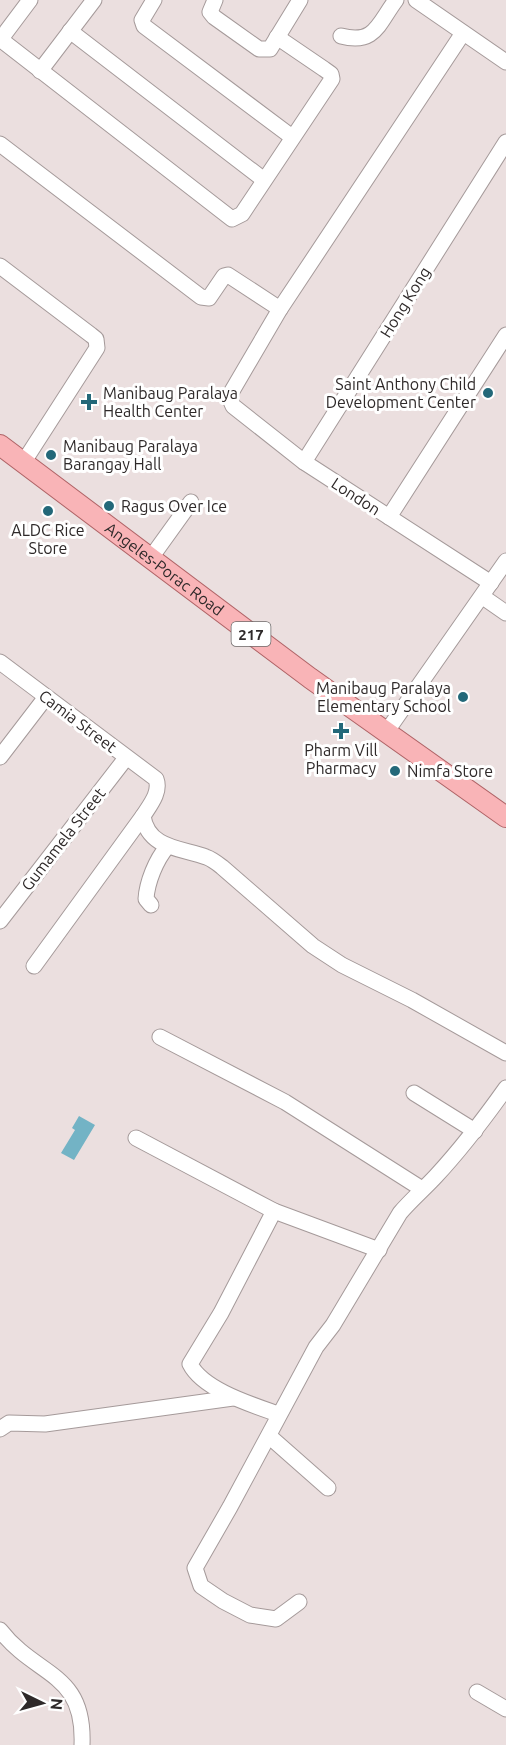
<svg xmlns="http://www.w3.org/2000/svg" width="506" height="1745" font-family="Ubuntu,sans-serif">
<rect width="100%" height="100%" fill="#ebdfdf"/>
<!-- water -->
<polygon fill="#73b3c5" points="79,1116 95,1125 74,1160 61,1153 75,1130 72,1128"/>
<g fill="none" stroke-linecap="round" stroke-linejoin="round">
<defs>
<g id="minor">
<polyline points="154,0 142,20 144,26 292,137"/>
<polyline points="215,0 210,12 214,17 259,49 270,49 300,0"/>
<polyline points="416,0 506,62"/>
<polyline points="70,31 264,180"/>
<polyline points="463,33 280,309 232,391 230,399 233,406 304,462 491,583"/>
<path d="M341,36C375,45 378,24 396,0"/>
<polyline points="0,39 232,219 242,214 332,79 331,74 324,69 277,37"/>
<polyline points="0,40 30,0"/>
<polyline points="40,71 94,0"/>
<polyline points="0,144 201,297 209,298 224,276 228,275 280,309"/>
<polyline points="0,266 91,335 96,339 97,348 23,463"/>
<polyline points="304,462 506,142"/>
<polyline points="389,517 506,335"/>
<polyline points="150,559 191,502"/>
<polyline points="483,597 506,613"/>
<path d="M0,662L156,779C161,792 150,805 143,816L34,966"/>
<polyline points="387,731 506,561"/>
<polyline points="0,757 46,697"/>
<path d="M143,816C148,849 182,848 206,857C212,859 217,863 222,867L313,946L342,965L412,1000L506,1053"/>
<path d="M151,905L146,899C147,882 156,860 167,847"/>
<polyline points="0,921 126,758"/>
<polyline points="160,1037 285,1102 422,1189"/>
<polyline points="414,1093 475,1131"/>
<polyline points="136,1138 274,1211 379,1250"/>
<path d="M274,1211L221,1313L190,1364C203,1390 253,1405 278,1414"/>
<polyline points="0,1429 9,1423 45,1424 233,1398"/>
<polyline points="269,1436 328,1488"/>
<path d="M299,1602L276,1619L250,1615L223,1601L201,1586L195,1568L230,1507L316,1347L333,1325L400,1213C411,1200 424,1189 436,1176C461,1149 484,1119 506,1088"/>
<path d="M0,1630C37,1678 85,1671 82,1745"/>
<polyline points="477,1692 506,1709"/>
</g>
<g id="major">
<path id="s1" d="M0,445L310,678L506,817"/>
</g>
</defs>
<!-- minor casing -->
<use href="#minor" stroke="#a59a9a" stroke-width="17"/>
<!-- major casing -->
<use href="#major" stroke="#af6366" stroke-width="22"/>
<!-- minor -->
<use href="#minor" stroke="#fff" stroke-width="15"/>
<!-- major -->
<use href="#major" stroke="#f9b4b7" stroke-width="20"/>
</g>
<!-- markers -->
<g fill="#236879" stroke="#fff" stroke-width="2">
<circle cx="488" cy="393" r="6"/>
<path d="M86 393h6v6h6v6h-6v6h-6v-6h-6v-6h6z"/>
<circle cx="51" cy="455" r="6"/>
<circle cx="109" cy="506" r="6"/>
<circle cx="48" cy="511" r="6"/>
<circle cx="463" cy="697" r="6"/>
<path d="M338 722h6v6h6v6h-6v6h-6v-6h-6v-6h6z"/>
<circle cx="395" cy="771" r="6"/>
</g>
<g text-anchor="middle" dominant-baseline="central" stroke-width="6" stroke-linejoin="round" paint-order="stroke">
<!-- shield labels -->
<rect fill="#fff" stroke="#6d6969" stroke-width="1.5" x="231.5" y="622" width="39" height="24" rx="4.5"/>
<g font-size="15" font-weight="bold" fill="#2e2929">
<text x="251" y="634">217</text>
</g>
<!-- street labels -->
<g font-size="16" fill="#2e2929" stroke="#fff">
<text transform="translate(405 302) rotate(-58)">Hong Kong</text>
<text transform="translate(356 496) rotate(33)">London</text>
<text stroke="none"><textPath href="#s1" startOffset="206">Angeles-Porac Road</textPath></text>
<text transform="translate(78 721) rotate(37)">Camia Street</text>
<text transform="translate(63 839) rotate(-52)">Gumamela Street</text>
</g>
<!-- poi labels -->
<g font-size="16" fill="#2e2929" stroke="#fff" text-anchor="start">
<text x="476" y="384" text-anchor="end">Saint Anthony Child<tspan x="476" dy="18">Development Center</tspan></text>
<text x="103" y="393">Manibaug Paralaya<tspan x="103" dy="18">Health Center</tspan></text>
<text x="63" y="446">Manibaug Paralaya<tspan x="63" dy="18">Barangay Hall</tspan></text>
<text x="121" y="506">Ragus Over Ice</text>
<text x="48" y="530" text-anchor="middle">ALDC Rice<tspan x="48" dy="18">Store</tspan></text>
<text x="451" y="688" text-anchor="end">Manibaug Paralaya<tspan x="451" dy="18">Elementary School</tspan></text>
<text x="341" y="750" text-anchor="middle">Pharm Vill<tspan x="341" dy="18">Pharmacy</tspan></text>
<text x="407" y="771">Nimfa Store</text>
</g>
</g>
<!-- north arrow -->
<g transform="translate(42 1703) rotate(95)" stroke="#ffffff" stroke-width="4.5" paint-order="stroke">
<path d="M0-4.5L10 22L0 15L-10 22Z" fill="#2e2929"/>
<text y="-9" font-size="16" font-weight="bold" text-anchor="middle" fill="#2e2929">N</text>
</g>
</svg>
